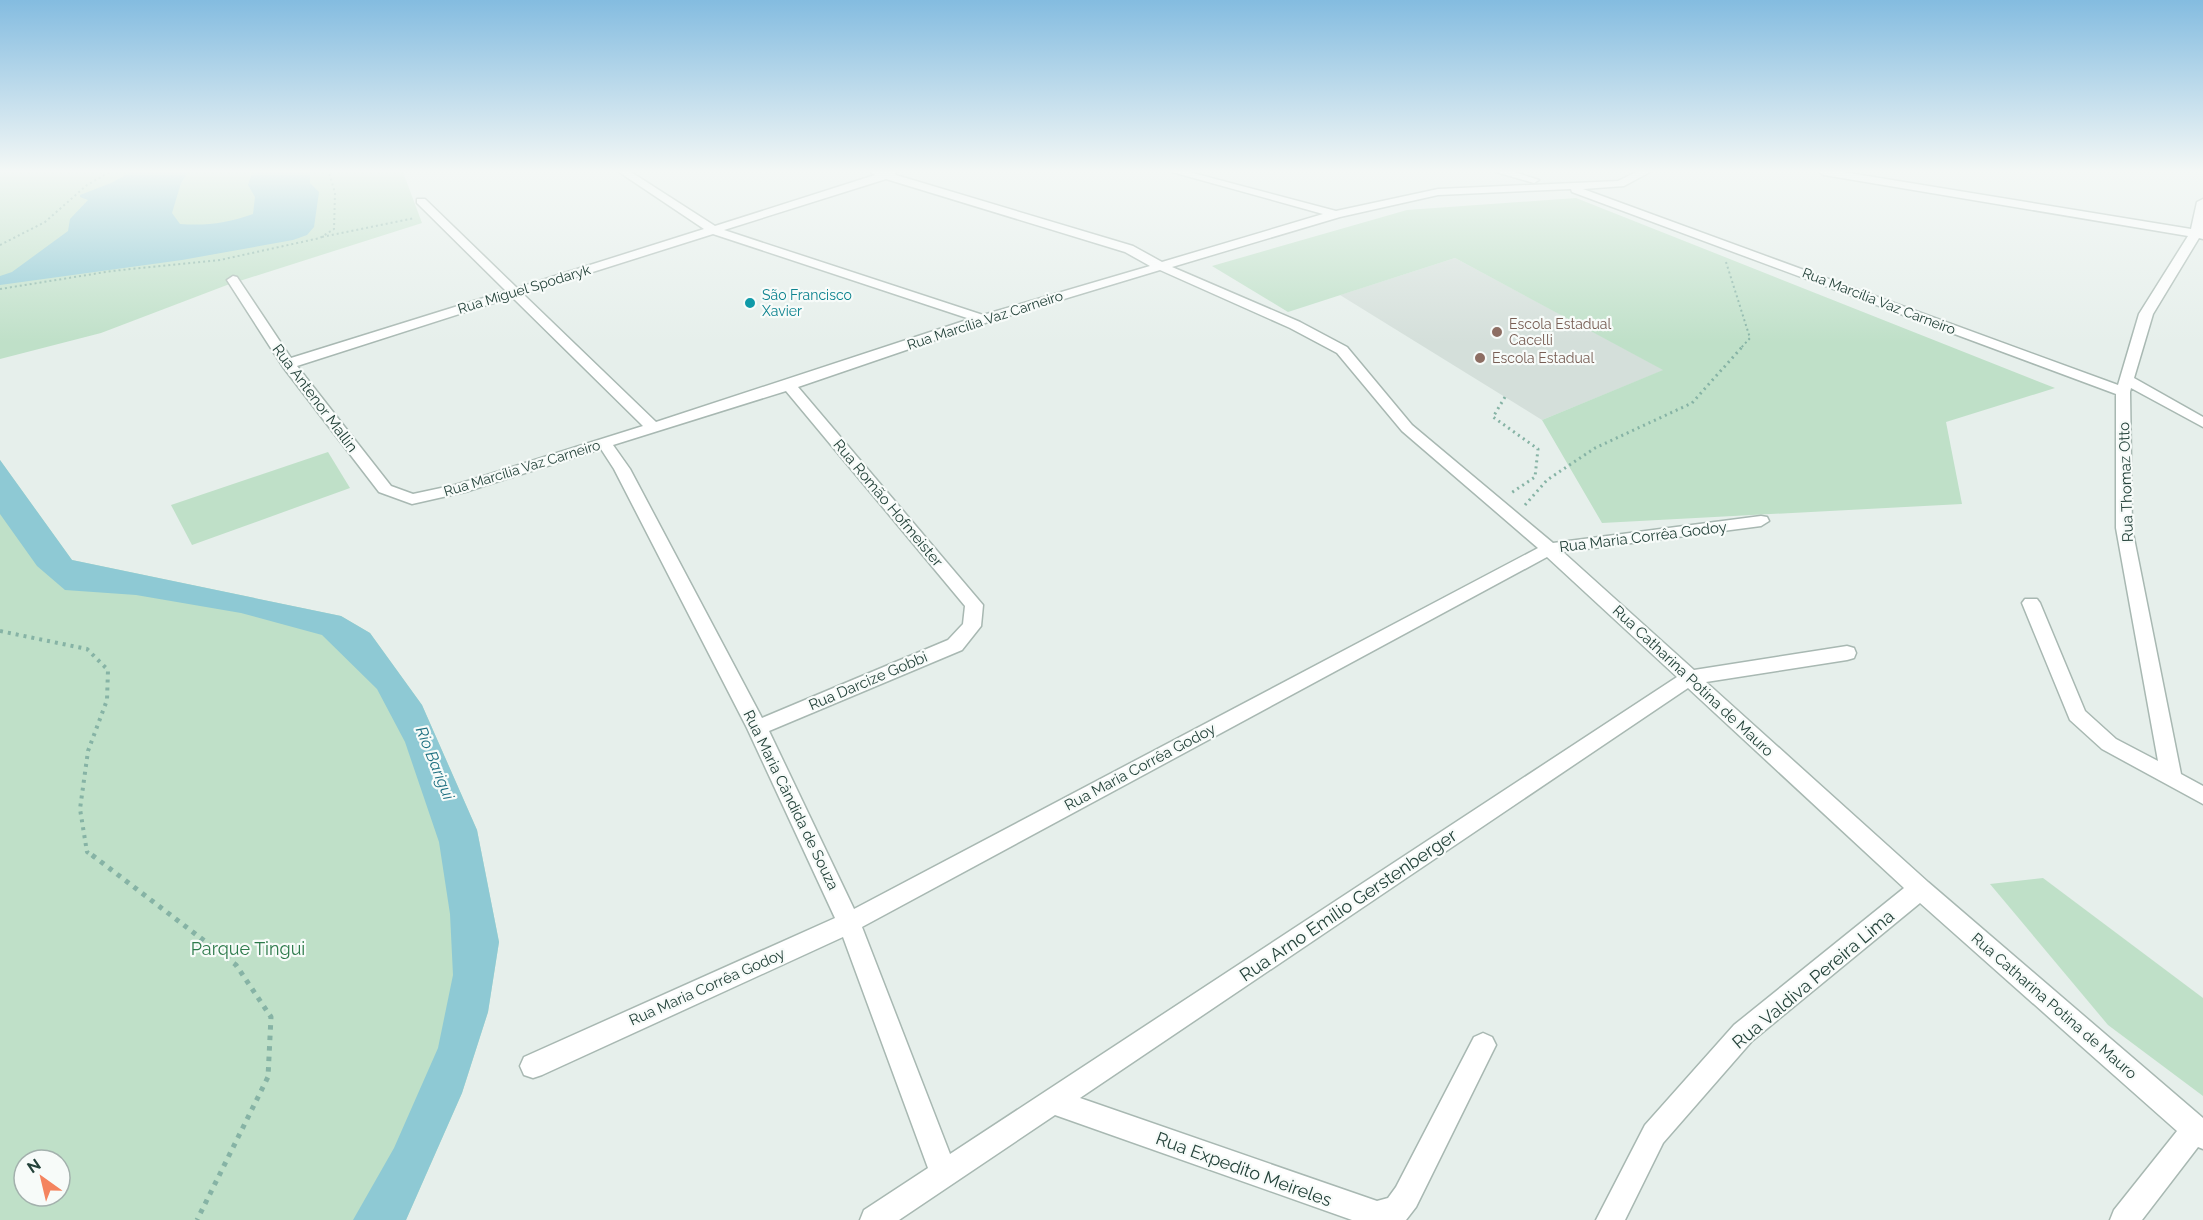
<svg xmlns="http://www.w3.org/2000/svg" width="2203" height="1220" font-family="Raleway,sans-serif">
<rect width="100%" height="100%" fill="#e6efeb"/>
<!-- built -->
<polygon fill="#d4dfda" points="1455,258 1664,370 1542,420 1340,295"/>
<!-- green -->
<g fill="#bfe0c8" fill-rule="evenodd">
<polygon points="0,172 403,172 422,223 227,285 101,333 0,359"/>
<polygon points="1576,198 2055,388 1946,422 1962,504 1602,523 1542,420 1663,370 1455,258 1288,312 1212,266 1407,210"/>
<polygon points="328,452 350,488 192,545 171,505"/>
<path d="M0,460L72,560L341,616L370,633L422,705L477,830L499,942L488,1012L462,1093L406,1220H0ZM24,1160H60V1196H24Z"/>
<polygon points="2043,878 2203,998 2203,1096 2108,1025 1990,884"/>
</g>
<!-- water -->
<g fill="#8ec9d4">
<path d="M131,172H188L181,183L172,213L180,224C206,226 228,223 253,214L255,197L248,185L251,176L256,172H310V183L319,192L314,227L307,235L293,240L182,260L0,285V276L12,272L68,231L70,219L88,200L80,197V195L111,183Z"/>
<polygon points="0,460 72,560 341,616 370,633 422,705 477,830 499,942 488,1012 462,1093 406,1220 353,1220 394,1148 438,1048 453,975 450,914 439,842 405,742 377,689 322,635 241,613 136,595 65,590 37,566 0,514"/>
</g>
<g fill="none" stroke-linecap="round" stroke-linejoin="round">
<defs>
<g id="street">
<path d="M619,172H631L715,226L875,175L870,172H895L896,175L1133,246L1162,262L1323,214L1172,172H1189L1336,211L1438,189L1618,181L1636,172H1650L1624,186L1583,189L2118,385L2139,314L2188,236L1824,175L1819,172H1843L2191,229L2197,202L2203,199V239L2199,238L2153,314L2134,378L2203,417V427L2131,388L2130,392L2132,528L2181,774L2203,786V804L2102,749L2070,720L2022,603L2025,599H2037L2040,603L2085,711L2116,739L2158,761L2116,528V394L1572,192L1571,189L1438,195L1340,217L1172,267L1300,322L1347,347L1412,425L1553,543L1761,516L1767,517L1769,521L1761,526L1563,552L1694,670L1847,646L1854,648L1856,653L1854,658L1847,660L1706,682L1928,882L2203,1118V1149L2198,1147L2142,1220H2110L2114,1210L2177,1131L1920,903L1752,1041L1663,1143L1625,1220H1596L1645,1125L1734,1025L1904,888L1688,688L1080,1098L1377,1201L1388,1198L1396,1187L1474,1037L1483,1033L1492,1037L1496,1045L1492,1053L1416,1207L1406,1220H1352L1055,1115L899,1220H860L864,1210L928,1168L843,937L542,1075L533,1078L524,1075L520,1066L524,1057L835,918L747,728L614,469L601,449L465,492L412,504L379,492L283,367L227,280L233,276L237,277L291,358L506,291L417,203V199H425L517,288L704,229ZM886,179L1125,252L1150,266L983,315L724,230ZM713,234L970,319L656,422L523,294ZM1160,270L1290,328L1337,353L1402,431L1538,548L854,909L769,731L962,650L981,626L983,605L798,387L988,322ZM512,297L643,426L455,485L413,494L391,486L297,366ZM786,391L965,606L963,624L948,640L762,718L630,469L613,445ZM1547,557L1677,677L950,1154L862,927Z"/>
<polygon points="1496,172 1514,172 1539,180 1534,183"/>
</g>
</defs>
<!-- street casing -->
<use href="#street" stroke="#a8b8b2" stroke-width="3"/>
<!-- path-far3 -->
<g stroke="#86b3a5" stroke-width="2" stroke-dasharray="2 3" stroke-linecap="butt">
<polyline points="322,237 415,218"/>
<polyline points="0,245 45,222 87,185 110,172"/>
<polyline points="1726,262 1750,338 1741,348"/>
<polyline points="0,289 112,271 220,260 320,238 334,229 335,193 329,172"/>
</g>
<!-- path-far2 -->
<g stroke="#86b3a5" stroke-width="3" stroke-dasharray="2 4" stroke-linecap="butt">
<polyline points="1505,397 1493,417 1538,449 1535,477 1511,493"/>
<polyline points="1525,505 1547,480 1595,448 1692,403 1742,347"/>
</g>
<!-- path-far1 -->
<polyline stroke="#86b3a5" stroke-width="4" stroke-dasharray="3 5" stroke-linecap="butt" points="0,631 87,649 108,670 107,700 88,751 80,809 87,852 94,857"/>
<!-- path -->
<polyline stroke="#86b3a5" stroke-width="5" stroke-dasharray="4.5 6" stroke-linecap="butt" points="92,855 236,965 271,1017 268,1077 197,1220"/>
<!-- street -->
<use href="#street" fill="#fff" fill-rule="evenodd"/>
</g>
<!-- sky -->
<linearGradient id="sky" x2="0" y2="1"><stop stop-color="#84bce0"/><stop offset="0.5" stop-color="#f4f8f6"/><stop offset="1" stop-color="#f4f8f6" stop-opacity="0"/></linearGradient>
<rect width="2203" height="343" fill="url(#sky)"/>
<!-- markers -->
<circle fill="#0f9aa8" stroke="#f7fbf9" stroke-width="2" cx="750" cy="303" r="6"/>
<g fill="#8d6e63" stroke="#f7fbf9" stroke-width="2">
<circle cx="1497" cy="332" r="6"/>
<circle cx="1480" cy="358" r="6"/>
</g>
<g text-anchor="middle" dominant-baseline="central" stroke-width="4.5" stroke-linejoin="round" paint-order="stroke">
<!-- far-street labels -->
<g font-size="14" fill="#24423a" stroke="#f7fbf9">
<text transform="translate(524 289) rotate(-17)">Rua Miguel Spodaryk</text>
<text transform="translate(1879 301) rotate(21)">Rua Marcília Vaz Carneiro</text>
<text transform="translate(985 320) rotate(-18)">Rua Marcília Vaz Carneiro</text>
<text transform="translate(522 468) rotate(-17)">Rua Marcília Vaz Carneiro</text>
</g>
<!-- far-culture labels -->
<g font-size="14" fill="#0d838f" stroke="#f7fbf9" text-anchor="start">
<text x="762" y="295">São Francisco<tspan x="762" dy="16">Xavier</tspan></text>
</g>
<!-- far-education labels -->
<g font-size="14" fill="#785e54" stroke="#f7fbf9" text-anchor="start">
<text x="1509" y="324">Escola Estadual<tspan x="1509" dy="16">Cacelli</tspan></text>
<text x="1492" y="358">Escola Estadual</text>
</g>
<!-- street labels -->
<g font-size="15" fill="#24423a" stroke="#f7fbf9">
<text transform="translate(315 398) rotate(53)">Rua Antenor Mallin</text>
<text transform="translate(2126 482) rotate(-92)">Rua Thomaz Otto</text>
<text transform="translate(888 503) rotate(50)">Rua Romão Hofmeister</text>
<text transform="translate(1643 537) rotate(-7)">Rua Maria Corrêa Godoy</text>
<text transform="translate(868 681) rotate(-23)">Rua Darcize Gobbi</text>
<text transform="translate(1693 681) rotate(43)">Rua Catharina Potina de Mauro</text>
<text transform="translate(1140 767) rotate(-28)">Rua Maria Corrêa Godoy</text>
<text transform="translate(791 800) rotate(64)">Rua Maria Cândida de Souza</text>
<text transform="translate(707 987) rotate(-24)">Rua Maria Corrêa Godoy</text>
<text transform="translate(2054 1006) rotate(41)">Rua Catharina Potina de Mauro</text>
</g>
<!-- water labels -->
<g font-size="16" font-style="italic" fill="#1c6f80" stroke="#f7fbf9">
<text transform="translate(435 763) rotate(68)">Rio Barigui</text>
</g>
<!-- near-street labels -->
<g font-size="18" fill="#24423a" stroke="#f7fbf9">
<text transform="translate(1348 905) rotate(-34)">Rua Arno Emílio Gerstenberger</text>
<text transform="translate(1813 979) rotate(-40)">Rua Valdiva Pereira Lima</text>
<text transform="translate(1244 1169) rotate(20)">Rua Expedito Meireles</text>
</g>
<!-- near-park labels -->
<g font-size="18" fill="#2d7a4b" stroke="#f7fbf9">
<text x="248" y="948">Parque Tingui</text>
</g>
</g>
<!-- north arrow -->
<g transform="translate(42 1178) rotate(326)"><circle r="28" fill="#f7fbf9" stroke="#a3b1ad" stroke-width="1.5"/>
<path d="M0-4.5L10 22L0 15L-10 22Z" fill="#f4845f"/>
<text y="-9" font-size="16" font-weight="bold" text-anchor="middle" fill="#24423a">N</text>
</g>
</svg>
